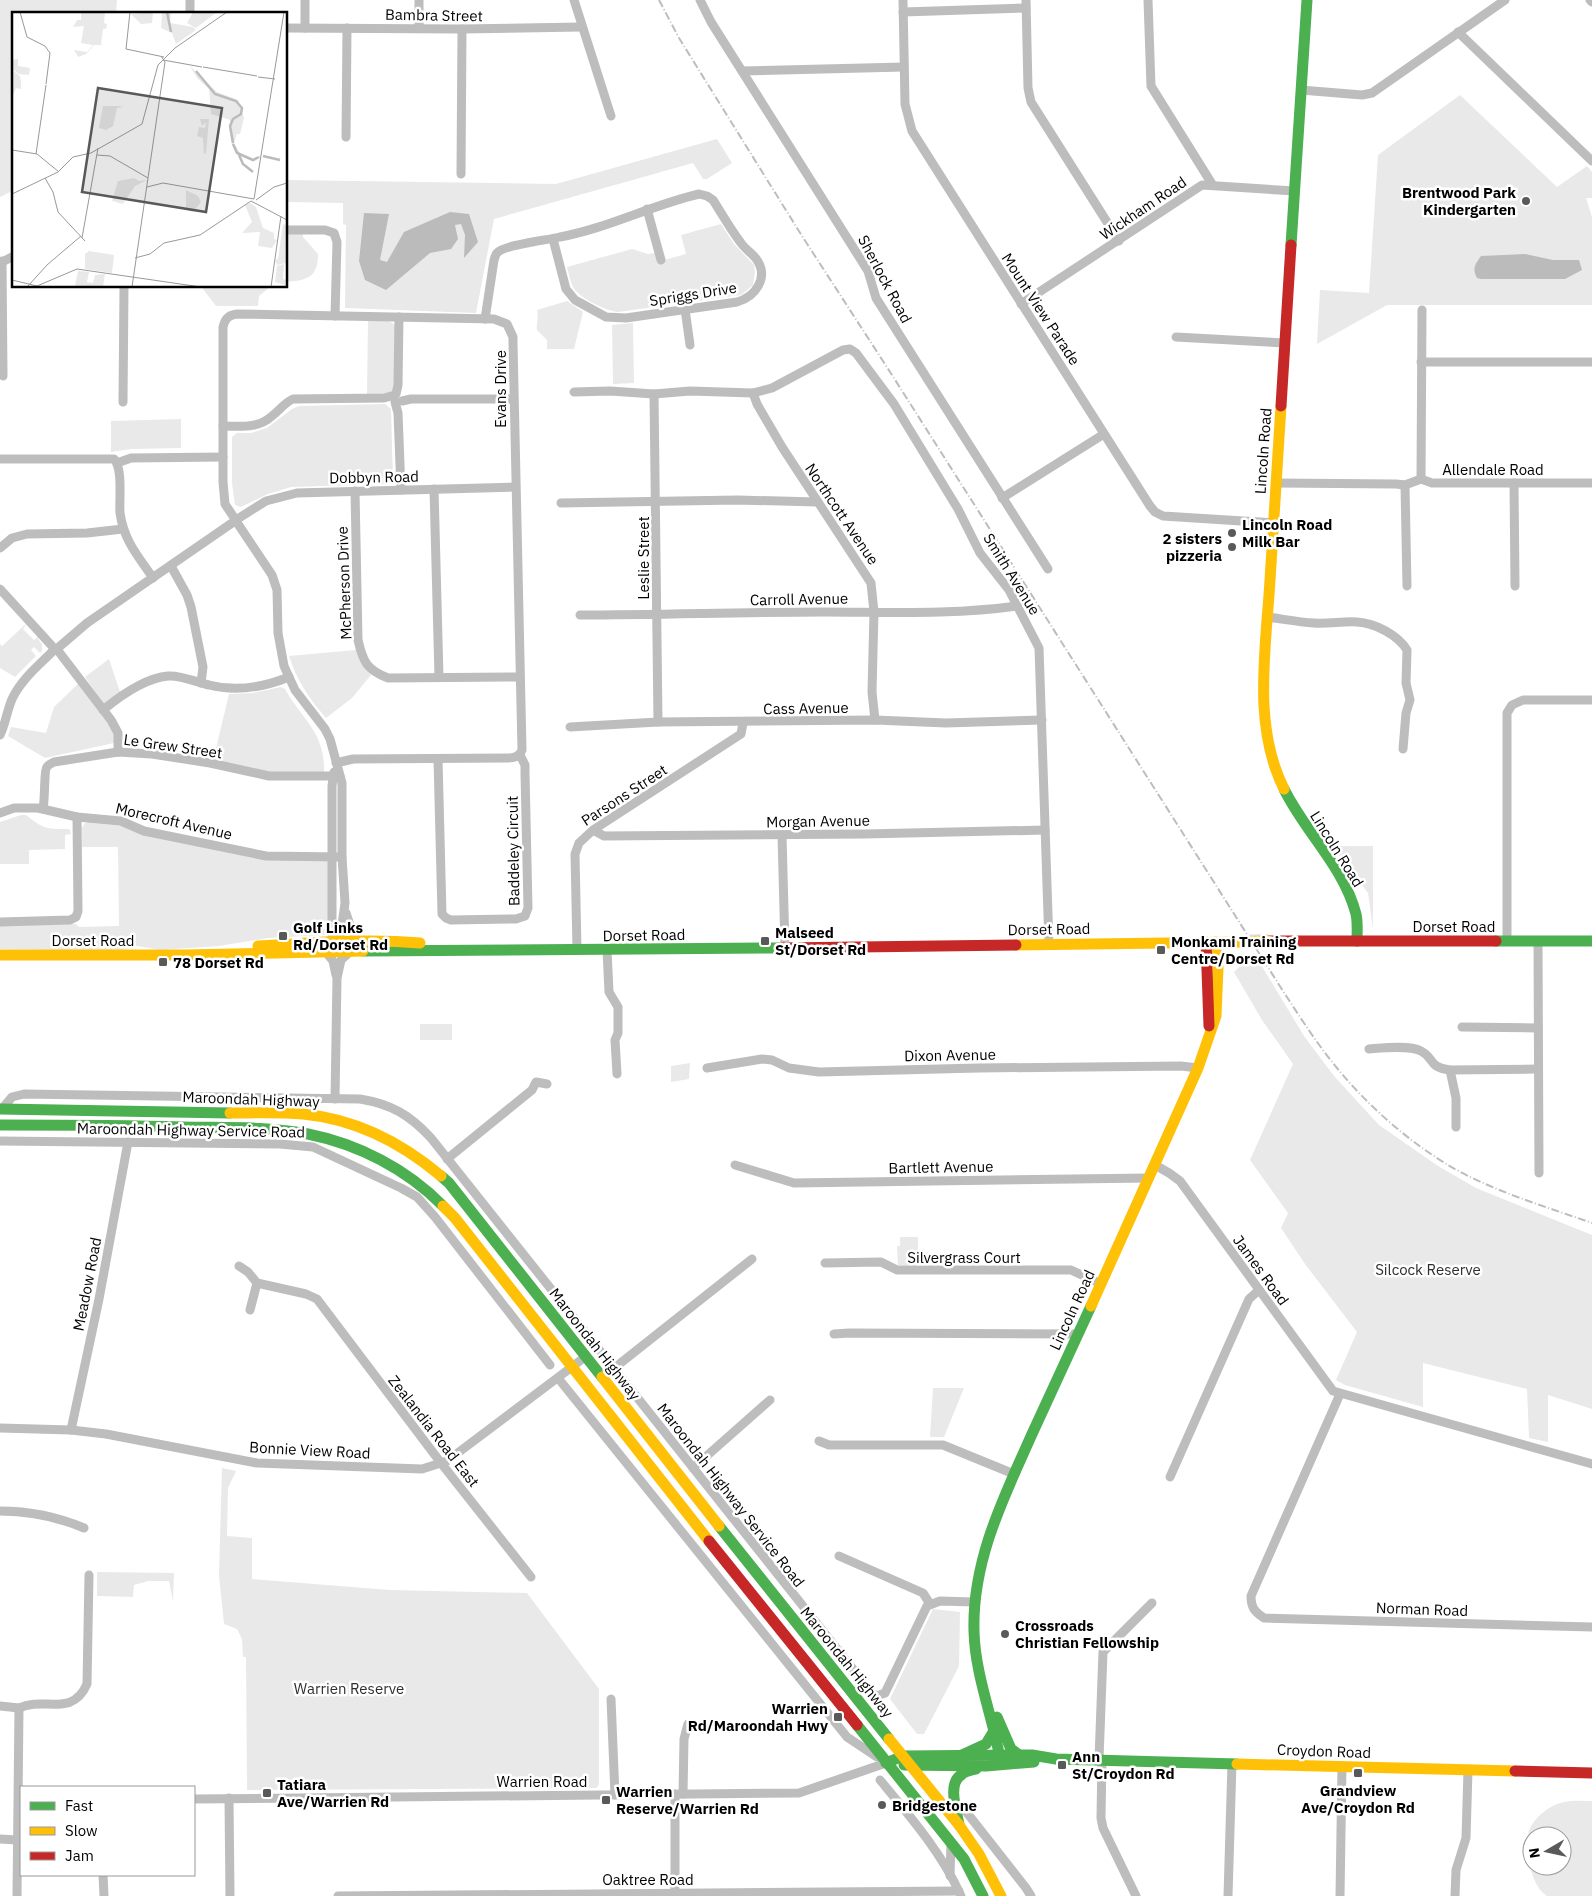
<svg xmlns="http://www.w3.org/2000/svg" width="1592" height="1896" font-family="'IBM Plex Sans',sans-serif">
<rect width="100%" height="100%" fill="#fff"/>
<!-- green -->
<g fill="#e9e9e9" fill-rule="evenodd">
<polygon points="0,0 117,0 116,14 14,14 14,190 0,197"/>
<polygon points="1460,95 1557,187 1587,166 1592,172 1592,198 1586,198 1592,217 1592,305 1387,305 1317,344 1320,290 1369,293 1378,155"/>
<polygon points="717,139 732,163 707,179 703,179 693,163 494,219 476,313 345,308 346,225 343,224 343,203 286,202 286,180 556,184"/>
<path d="M721,224L734,244L754,265L755,272L753,285L741,295L618,312C606,311 579,298 573,287C570,281 569,274 567,267L632,249L648,254L655,253L657,262L686,254L681,235Z"/>
<path d="M286,233H303V237L318,254C318,278 307,280 286,282Z"/>
<polygon points="203,286 278,286 270,287 259,296 258,306 216,306 203,289"/>
<path d="M567,301L583,312L574,349H547V340L537,330C536,323 539,317 537,310Z"/>
<polygon points="368,321 389,321 395,325 394,390 387,395 367,395"/>
<polygon points="633,323 634,383 613,384 612,325"/>
<polygon points="385,404 391,409 393,480 389,484 291,487 268,494 241,507 235,505 232,483 232,437 237,433 251,433 267,428 292,409 299,406"/>
<polygon points="181,419 181,448 131,449 111,452 111,421"/>
<polygon points="27,623 23,629 34,640 39,636 38,639 42,644 42,651 40,653 34,647 31,650 36,656 15,677 0,668 0,644 2,646"/>
<path d="M356,650L371,675L352,698L326,718C309,699 297,680 289,656Z"/>
<polygon points="109,659 120,692 104,705 85,677"/>
<polygon points="79,683 114,729 114,743 45,758 8,736 11,727 46,733 54,707"/>
<path d="M281,687L285,689C303,721 325,732 324,772L267,773L213,761L229,694L253,693Z"/>
<path d="M21,815H26C44,829 45,829 68,829L70,830L71,834L65,835V849L29,850V864H0V822Z"/>
<polygon points="89,822 126,825 161,836 328,861 329,930 324,935 268,938 219,946 160,950 137,946 119,951 0,949 0,925 76,924 79,927 119,926 118,847 82,847 82,828 85,823"/>
<polygon points="1332,846 1373,846 1373,929 1368,893"/>
<polygon points="1254,953 1304,1036 1334,1076 1379,1125 1438,1166 1476,1188 1592,1235 1592,1409 1548,1395 1548,1442 1529,1438 1527,1389 1423,1363 1423,1407 1345,1385 1336,1380 1357,1332 1305,1264 1281,1228 1288,1213 1250,1160 1293,1064 1262,1020 1234,972"/>
<rect x="420" y="1024" width="32" height="16"/>
<polygon points="690,1063 689,1079 671,1082 671,1066"/>
<polygon points="900,1237 918,1237 918,1266 898,1265 897,1246 900,1246"/>
<polygon points="933,1388 964,1388 944,1437 930,1437"/>
<polygon points="222,1468 236,1471 228,1488 227,1536 252,1538 252,1579 390,1590 527,1593 599,1689 599,1785 596,1788 247,1790 246,1657 243,1657 242,1639 237,1629 224,1624 219,1576"/>
<polygon points="97,1572 174,1573 173,1601 169,1581 148,1581 134,1585 133,1597 97,1596"/>
<polygon points="933,1609 960,1612 959,1666 924,1734 917,1734 890,1699"/>
<path d="M1592,1801V1896H1547C1536,1889 1532,1875 1529,1862C1528,1853 1526,1841 1529,1831C1534,1817 1550,1805 1564,1802C1573,1800 1583,1801 1592,1801ZM1532,1836H1562V1866H1532Z"/>
</g>
<!-- water -->
<g fill="#bbb">
<polygon points="450,212 469,214 478,242 464,258 465,235 461,224 455,225 458,239 451,249 430,253 386,290 365,280 359,261 364,213 389,214 380,260 387,262 404,232"/>
<path d="M1525,254L1553,260H1579L1582,270L1565,279H1481L1477,278C1472,269 1475,264 1481,256Z"/>
</g>
<g fill="none" stroke-linecap="round" stroke-linejoin="round">
<!-- street -->
<g stroke="#bdbdbd" stroke-width="9">
<polyline points="574,0 611,116"/>
<polyline points="700,0 711,22 868,271 876,298 1048,569"/>
<polyline points="903,0 905,104 912,131 1150,506 1155,512 1163,516 1274,523"/>
<polyline points="1026,0 1028,88 1031,102 1119,241"/>
<polyline points="1148,0 1151,86 1212,184"/>
<polyline points="1590,0 1592,2"/>
<polyline points="903,12 1026,8"/>
<polyline points="190,14 190,0"/>
<polyline points="286,28 462,29 581,27"/>
<polyline points="305,28 305,0"/>
<polyline points="419,28 419,0"/>
<polyline points="1458,32 1592,161"/>
<polyline points="742,71 904,67"/>
<polyline points="1301,90 1362,95 1372,93 1505,0"/>
<polyline points="346,137 347,28"/>
<polyline points="461,174 462,29"/>
<polyline points="647,209 661,260"/>
<polyline points="286,230 325,230 334,233 337,242 335,316"/>
<polyline points="2,261 3,376"/>
<polyline points="0,263 14,256"/>
<polyline points="1021,304 1202,185 1295,191"/>
<polyline points="685,309 690,345"/>
<path d="M485,319L494,260C495,258 495,255 497,253C503,245 548,240 560,237C608,228 652,205 699,194L707,196L713,200C722,214 731,230 741,243C746,250 753,254 757,260C769,278 755,297 737,302L626,318L606,317L575,300L566,289L553,239"/>
<polyline points="1176,337 1284,343"/>
<polyline points="1421,362 1592,362"/>
<polyline points="574,392 610,391 654,394 690,391 753,393 772,388 843,350 850,349 856,353 894,404 958,509 980,553 1009,590 1039,648 1049,944"/>
<polyline points="753,393 757,404 782,447 871,583 874,612 872,692 875,720"/>
<polyline points="396,394 398,385 399,317"/>
<polyline points="654,394 658,722"/>
<polyline points="402,401 411,399 513,399"/>
<polyline points="123,402 124,286"/>
<polyline points="395,402 398,413 401,490"/>
<path d="M223,426C240,426 258,429 272,416C280,410 284,403 293,399L384,398L395,395"/>
<path d="M0,459H114C123,468 119,499 120,513C124,541 138,556 153,578"/>
<polyline points="117,463 131,458 223,457"/>
<polyline points="1421,479 1422,310"/>
<polyline points="1276,483 1396,484 1405,485 1421,479 1432,483 1592,483"/>
<polyline points="1514,483 1515,586"/>
<polyline points="1405,485 1407,586"/>
<polyline points="434,489 439,677"/>
<path d="M355,491L358,640C363,662 367,670 388,678L520,677"/>
<polyline points="1002,498 1104,434"/>
<polyline points="561,503 738,500 817,502"/>
<path d="M233,516L225,504L223,482V327C225,319 228,315 237,314L494,319L507,324L513,337V343L522,750C519,757 514,758 507,758L353,759L336,763"/>
<polyline points="239,518 266,501 297,493 515,487"/>
<polyline points="238,524 272,575 277,590 278,633 284,666 295,690 325,729 330,739 342,783 342,857 345,903 339,946"/>
<polyline points="0,548 12,538 27,534 87,533 123,529"/>
<polyline points="171,566 187,595 191,607 203,667 201,683"/>
<polyline points="0,589 52,646"/>
<path d="M580,615C661,615 742,612 824,612C888,612 953,615 1017,606"/>
<path d="M1267,617C1283,619 1298,622 1314,623C1329,624 1343,621 1357,622C1375,623 1398,635 1407,650L1406,683L1410,700L1406,713L1403,749"/>
<polyline points="59,647 87,623 232,523"/>
<polyline points="59,652 111,720 118,733 118,752"/>
<path d="M103,710C120,696 145,678 168,676C181,675 196,682 209,685C236,692 264,687 289,677"/>
<polyline points="570,727 658,722 875,720 946,723 1042,720"/>
<path d="M0,735C6,723 7,709 13,697C22,679 38,666 52,652"/>
<polyline points="438,759 442,914 446,918 451,920 516,919 525,916 528,908 525,773 525,765 520,755"/>
<path d="M43,809C45,801 44,770 47,767C48,765 52,763 54,762L118,752L152,754L210,763L269,776H340"/>
<polyline points="0,813 14,808 38,808 77,817 121,821 144,831 266,856 342,857"/>
<polyline points="593,830 604,836 865,834 1045,830"/>
<polyline points="782,835 785,948"/>
<polyline points="346,913 352,931 359,941"/>
<polyline points="0,922 70,920 76,917 78,911 77,817"/>
<polyline points="1507,941 1507,713 1512,705 1523,700 1592,700"/>
<polyline points="1538,941 1539,1173"/>
<polyline points="332,942 332,786 334,772"/>
<polyline points="577,950 575,854 579,843 593,830 741,734 743,723"/>
<polyline points="607,950 609,992 618,1007 618,1033 615,1040 617,1074"/>
<polyline points="325,951 333,961 336,975"/>
<polyline points="1462,1027 1538,1028"/>
<path d="M1369,1049C1383,1048 1409,1045 1421,1051C1435,1058 1427,1067 1450,1070L1538,1069"/>
<polyline points="707,1068 762,1059 772,1060 789,1068 819,1072 979,1068 1181,1066 1198,1068"/>
<polyline points="1450,1070 1456,1098 1456,1127"/>
<polyline points="335,1099 337,978 341,960 351,951"/>
<path d="M2,1109L12,1097L24,1094L360,1099C391,1104 410,1115 431,1138L872,1693L877,1696L885,1693L927,1606L940,1601L974,1602"/>
<polyline points="0,1141 280,1144 313,1147 401,1188 417,1197 435,1217 550,1365"/>
<polyline points="447,1159 532,1090 536,1082 547,1084"/>
<polyline points="735,1165 794,1183 1149,1178"/>
<polyline points="1155,1165 1169,1173 1180,1181 1333,1391 1592,1464"/>
<polyline points="825,1263 881,1262 897,1270 1071,1270 1101,1284"/>
<polyline points="239,1266 248,1272 257,1283 306,1294 317,1299 441,1463 531,1577"/>
<polyline points="250,1310 257,1283"/>
<polyline points="834,1334 849,1333 1078,1334"/>
<polyline points="613,1369 752,1259"/>
<polyline points="558,1378 847,1737 877,1757"/>
<path d="M1340,1394L1251,1596C1251,1608 1255,1612 1264,1618L1592,1627"/>
<polyline points="0,1428 71,1430 106,1434 257,1463 422,1469 447,1461 585,1357"/>
<polyline points="71,1430 99,1299 128,1142"/>
<polyline points="819,1441 829,1445 943,1445 1014,1474"/>
<polyline points="693,1468 770,1400"/>
<polyline points="1170,1477 1249,1299 1259,1290"/>
<path d="M0,1511C28,1511 58,1517 84,1528"/>
<polyline points="839,1556 923,1593 930,1604"/>
<polyline points="611,1699 615,1795"/>
<polyline points="0,1706 19,1708"/>
<path d="M19,1708C44,1696 72,1718 87,1684L89,1575"/>
<polyline points="1099,1759 1103,1652 1152,1603"/>
<polyline points="1102,1759 1101,1818 1103,1828 1136,1896"/>
<path d="M880,1780C909,1815 942,1853 961,1896"/>
<polyline points="675,1794 675,1892"/>
<polyline points="683,1794 684,1739 688,1724"/>
<polyline points="229,1798 230,1896"/>
<polyline points="194,1799 799,1793 886,1763"/>
<polyline points="953,1802 964,1809 1026,1888 1031,1896"/>
<polyline points="0,1839 17,1840"/>
<polyline points="103,1875 104,1896"/>
<polyline points="950,1876 951,1842"/>
<polyline points="17,1896 19,1708"/>
<polyline points="338,1896 959,1891"/>
<polyline points="1228,1896 1232,1763"/>
<polyline points="1340,1896 1342,1766"/>
<polyline points="1455,1896 1456,1870 1466,1838 1468,1770"/>
</g>
<!-- fast -->
<g stroke="#4caf50" stroke-width="11">
<polyline points="1291,245 1307,0"/>
<path d="M1284,789C1305,832 1344,867 1356,914C1358,923 1357,932 1357,941"/>
<polyline points="1496,941 1592,941"/>
<polyline points="363,951 779,948"/>
<polyline points="0,1109 230,1113"/>
<path d="M0,1125C61,1125 122,1125 182,1127C224,1128 267,1126 308,1134C358,1144 407,1169 443,1206"/>
<polyline points="441,1176 449,1183 602,1377"/>
<polyline points="719,1526 889,1739"/>
<polyline points="997,1717 1011,1749 1019,1755"/>
<polyline points="857,1725 964,1859 983,1896"/>
<polyline points="962,1755 986,1744 994,1731"/>
<polyline points="886,1763 903,1756 1032,1755 1056,1759 1237,1764"/>
<path d="M1001,1764C994,1720 975,1676 974,1631C972,1560 1004,1497 1032,1434C1052,1391 1071,1349 1091,1306"/>
<polyline points="904,1765 986,1766 1034,1762"/>
<path d="M959,1825C957,1812 947,1784 961,1775C965,1771 971,1770 976,1769"/>
</g>
<!-- slow -->
<g stroke="#ffc107" stroke-width="11">
<path d="M1281,406C1277,464 1274,522 1270,580C1266,649 1252,725 1284,789"/>
<polyline points="1016,945 1241,942"/>
<path d="M258,946C312,943 366,938 420,943"/>
<polyline points="0,955 187,955 363,951"/>
<path d="M230,1113C254,1113 279,1112 303,1114C355,1119 402,1143 441,1176"/>
<polyline points="443,1206 455,1218 709,1541"/>
<polyline points="1091,1306 1198,1068 1216,1016 1218,968 1215,942"/>
<polyline points="602,1377 719,1526"/>
<polyline points="889,1739 959,1825 979,1854 1001,1896"/>
<polyline points="1237,1764 1515,1771"/>
</g>
<!-- jam -->
<g stroke="#c62828" stroke-width="11">
<polyline points="1281,406 1291,245"/>
<polyline points="1268,941 1496,941"/>
<polyline points="1206,942 1209,1026"/>
<polyline points="779,948 1016,945"/>
<polyline points="709,1541 857,1725"/>
<polyline points="1515,1771 1592,1773"/>
</g>
<!-- rail -->
<path stroke="#bdbdbd" stroke-width="2" stroke-dasharray="8 2.5 1 2.5" stroke-linecap="butt" d="M659,0L679,38L802,236L892,375L1283,991C1300,1017 1317,1044 1337,1068C1368,1106 1407,1140 1448,1165C1492,1191 1544,1206 1592,1223"/>
<defs>
<polyline id="slow-bridge" points="1241,942 1268,941"/>
</defs>
<!-- slow-bridge casing -->
<use href="#slow-bridge" stroke="#dbdbdb" stroke-width="14" stroke-linecap="butt"/>
<!-- slow-bridge -->
<use href="#slow-bridge" stroke="#ffc107" stroke-width="11"/>
</g>
<!-- markers -->
<g fill="#595959" stroke="#fff" stroke-width="2">
<circle cx="1526" cy="201" r="5"/>
<circle cx="1232" cy="533" r="5"/>
<circle cx="1232" cy="547" r="5"/>
<rect x="278" y="931" width="10" height="10" rx="2.5"/>
<rect x="760" y="936" width="10" height="10" rx="2.5"/>
<rect x="1156" y="945" width="10" height="10" rx="2.5"/>
<rect x="158" y="957" width="10" height="10" rx="2.5"/>
<circle cx="1005" cy="1634" r="5"/>
<rect x="833" y="1712" width="10" height="10" rx="2.5"/>
<rect x="1057" y="1760" width="10" height="10" rx="2.5"/>
<rect x="1353" y="1768" width="10" height="10" rx="2.5"/>
<rect x="262" y="1788" width="10" height="10" rx="2.5"/>
<rect x="601" y="1795" width="10" height="10" rx="2.5"/>
<circle cx="882" cy="1805" r="5"/>
</g>
<g text-anchor="middle" dominant-baseline="central" stroke-width="5" stroke-linejoin="round" paint-order="stroke">
<!-- street labels -->
<g font-size="15" fill="#000" stroke="#fff">
<text transform="translate(434 15) rotate(1)">Bambra Street</text>
<text transform="translate(1143 208) rotate(-34)">Wickham Road</text>
<text transform="translate(885 279) rotate(62)">Sherlock Road</text>
<text transform="translate(693 294) rotate(-9)">Spriggs Drive</text>
<text transform="translate(1041 309) rotate(57)">Mount View Parade</text>
<text transform="translate(500 389) rotate(-90)">Evans Drive</text>
<text transform="translate(1263 451) rotate(-86)">Lincoln Road</text>
<text x="1493" y="469">Allendale Road</text>
<text transform="translate(374 477) rotate(-1)">Dobbyn Road</text>
<text transform="translate(842 514) rotate(56)">Northcott Avenue</text>
<text transform="translate(643 558) rotate(-90)">Leslie Street</text>
<text transform="translate(1012 574) rotate(58)">Smith Avenue</text>
<text transform="translate(344 583) rotate(-92)">McPherson Drive</text>
<text transform="translate(799 599) rotate(-1)">Carroll Avenue</text>
<text transform="translate(806 708) rotate(-1)">Cass Avenue</text>
<text transform="translate(173 746) rotate(8)">Le Grew Street</text>
<text transform="translate(624 795) rotate(-33)">Parsons Street</text>
<text transform="translate(174 821) rotate(13)">Morecroft Avenue</text>
<text transform="translate(818 821) rotate(-1)">Morgan Avenue</text>
<text transform="translate(1337 849) rotate(58)">Lincoln Road</text>
<text transform="translate(513 851) rotate(-91)">Baddeley Circuit</text>
<text x="1454" y="926">Dorset Road</text>
<text transform="translate(1049 929) rotate(-1)">Dorset Road</text>
<text transform="translate(644 935) rotate(-1)">Dorset Road</text>
<text x="93" y="940">Dorset Road</text>
<text transform="translate(950 1055) rotate(-1)">Dixon Avenue</text>
<text transform="translate(251 1099) rotate(2)">Maroondah Highway</text>
<text transform="translate(191 1130) rotate(1)">Maroondah Highway Service Road</text>
<text transform="translate(941 1167) rotate(-1)">Bartlett Avenue</text>
<text x="964" y="1257">Silvergrass Court</text>
<text transform="translate(1261 1270) rotate(54)">James Road</text>
<text transform="translate(87 1284) rotate(-79)">Meadow Road</text>
<text transform="translate(1072 1310) rotate(-65)">Lincoln Road</text>
<text transform="translate(595 1344) rotate(52)">Maroondah Highway</text>
<text transform="translate(434 1431) rotate(52)">Zealandia Road East</text>
<text transform="translate(310 1450) rotate(3)">Bonnie View Road</text>
<text transform="translate(731 1495) rotate(52)">Maroondah Highway Service Road</text>
<text transform="translate(1422 1609) rotate(2)">Norman Road</text>
<text transform="translate(847 1662) rotate(51)">Maroondah Highway</text>
<text transform="translate(1324 1751) rotate(2)">Croydon Road</text>
<text x="542" y="1781">Warrien Road</text>
<text x="648" y="1879">Oaktree Road</text>
</g>
<!-- poi labels -->
<g font-size="15" font-weight="bold" fill="#000" stroke="#fff" text-anchor="start">
<text x="1516" y="192" text-anchor="end">Brentwood Park<tspan x="1516" dy="17">Kindergarten</tspan></text>
<text x="1242" y="524">Lincoln Road<tspan x="1242" dy="17">Milk Bar</tspan></text>
<text x="1222" y="538" text-anchor="end">2 sisters<tspan x="1222" dy="17">pizzeria</tspan></text>
<text x="293" y="927">Golf Links<tspan x="293" dy="17">Rd/Dorset Rd</tspan></text>
<text x="775" y="932">Malseed<tspan x="775" dy="17">St/Dorset Rd</tspan></text>
<text x="1171" y="941">Monkami Training<tspan x="1171" dy="17">Centre/Dorset Rd</tspan></text>
<text x="173" y="962">78 Dorset Rd</text>
<text x="1015" y="1625">Crossroads<tspan x="1015" dy="17">Christian Fellowship</tspan></text>
<text x="828" y="1708" text-anchor="end">Warrien<tspan x="828" dy="17">Rd/Maroondah Hwy</tspan></text>
<text x="1072" y="1756">Ann<tspan x="1072" dy="17">St/Croydon Rd</tspan></text>
<text x="277" y="1784">Tatiara<tspan x="277" dy="17">Ave/Warrien Rd</tspan></text>
<text x="1358" y="1790" text-anchor="middle">Grandview<tspan x="1358" dy="17">Ave/Croydon Rd</tspan></text>
<text x="616" y="1791">Warrien<tspan x="616" dy="17">Reserve/Warrien Rd</tspan></text>
<text x="892" y="1805">Bridgestone</text>
</g>
<!-- park labels -->
<g font-size="15" fill="#2e2e2e" stroke="#fff">
<text x="1428" y="1269">Silcock Reserve</text>
<text x="349" y="1688">Warrien Reserve</text>
</g>
</g>
<!-- overview -->
<g transform="translate(12 12)">
<rect width="275" height="275" fill="#fff"/>
<path d="M69,0H93L92,11L95,12L94,17H91L89,32L91,33H82L74,42L66,45L62,38L75,40L81,33L69,31L72,14L61,15L65,8H69ZM141,0L140,11L129,12L119,2ZM150,0H159L158,11L181,15L184,18L164,32L160,21L149,16ZM181,0H205L184,16L175,11ZM6,47V54L18,56L17,63L7,62L0,57V48ZM178,54L205,80L226,88L232,106L228,122H225L222,131L228,141L242,147L250,143L247,146L242,148L224,141L219,129L218,108L199,102L197,77L185,66ZM0,58L8,64L9,70V77L4,76L0,86ZM91,94H105L112,95L105,96L101,114L94,118L87,116ZM188,107H197L194,141L192,142L191,126L185,124L187,115L193,116L194,110L190,114ZM122,166L127,169L135,168L123,174L111,192L100,189L106,169ZM174,178L186,184L189,190L181,200L174,198ZM238,191L244,195L251,216L262,221V227L265,228L260,236L246,234L248,220L230,221L240,210L233,193ZM271,212L275,214V247L274,251L265,253L263,248L266,247ZM77,239L102,243L100,261L73,257V242ZM272,252L271,267L274,268L273,273L263,270L265,254ZM66,259L77,260L75,270L81,271L83,263L93,262L91,275H55L63,274Z" fill="#e9e9e9"/>
<path fill="none" stroke="#bbb" stroke-width="2.5" d="M155,0L159,20M184,59L203,82L224,89L230,96L229,102L221,107L218,114L221,131M221,132L225,141L241,148L247,145M227,143L231,152L241,160M251,144L268,148"/>
<path fill="none" stroke="#999" stroke-width="1" d="M8,0L15,25L33,34L38,41L34,72M118,0L114,37L152,45M151,48L190,55M191,55L245,64M246,65L263,67M0,138L25,142L47,160M24,142L34,73M85,143L98,144L136,166M33,166L41,180L46,200L73,229M135,175L151,171L242,187M0,182L46,160L61,145L79,141L130,112L146,53L163,36L215,0M242,187L272,0M244,188L262,175L275,171M70,226L86,136M123,246L138,242L152,231L188,223L239,189L275,208M0,268L25,274L65,257L189,275M16,274L35,253L69,224M120,275L153,50L149,44M259,275L269,204"/>
<path fill="#595959" fill-opacity="0.15" stroke="#595959" stroke-width="2.5" d="M86,76L210,96L194,200L70,180Z"/>
<rect width="275" height="275" fill="none" stroke="#000" stroke-width="2.5"/>
</g>
<!-- legend -->
<rect x="20" y="1786" width="175" height="90" fill="#ffffff" stroke="#999999"/>
<rect x="30" y="1802" width="25" height="8" fill="#4caf50" stroke="#999999"/>
<text x="65" y="1811" font-size="15" fill="#000000">Fast</text>
<rect x="30" y="1827" width="25" height="8" fill="#ffc107" stroke="#999999"/>
<text x="65" y="1836" font-size="15" fill="#000000">Slow</text>
<rect x="30" y="1852" width="25" height="8" fill="#c62828" stroke="#999999"/>
<text x="65" y="1861" font-size="15" fill="#000000">Jam</text>
<!-- north arrow -->
<g transform="translate(1547 1851) rotate(261)"><circle r="24" fill="#ffffff" stroke="#999999"/>
<path d="M0-4L9 19L0 12L-9 19Z" fill="#595959"/>
<text y="-8" font-size="14" font-weight="bold" text-anchor="middle" fill="#000000">N</text>
</g>
</svg>
